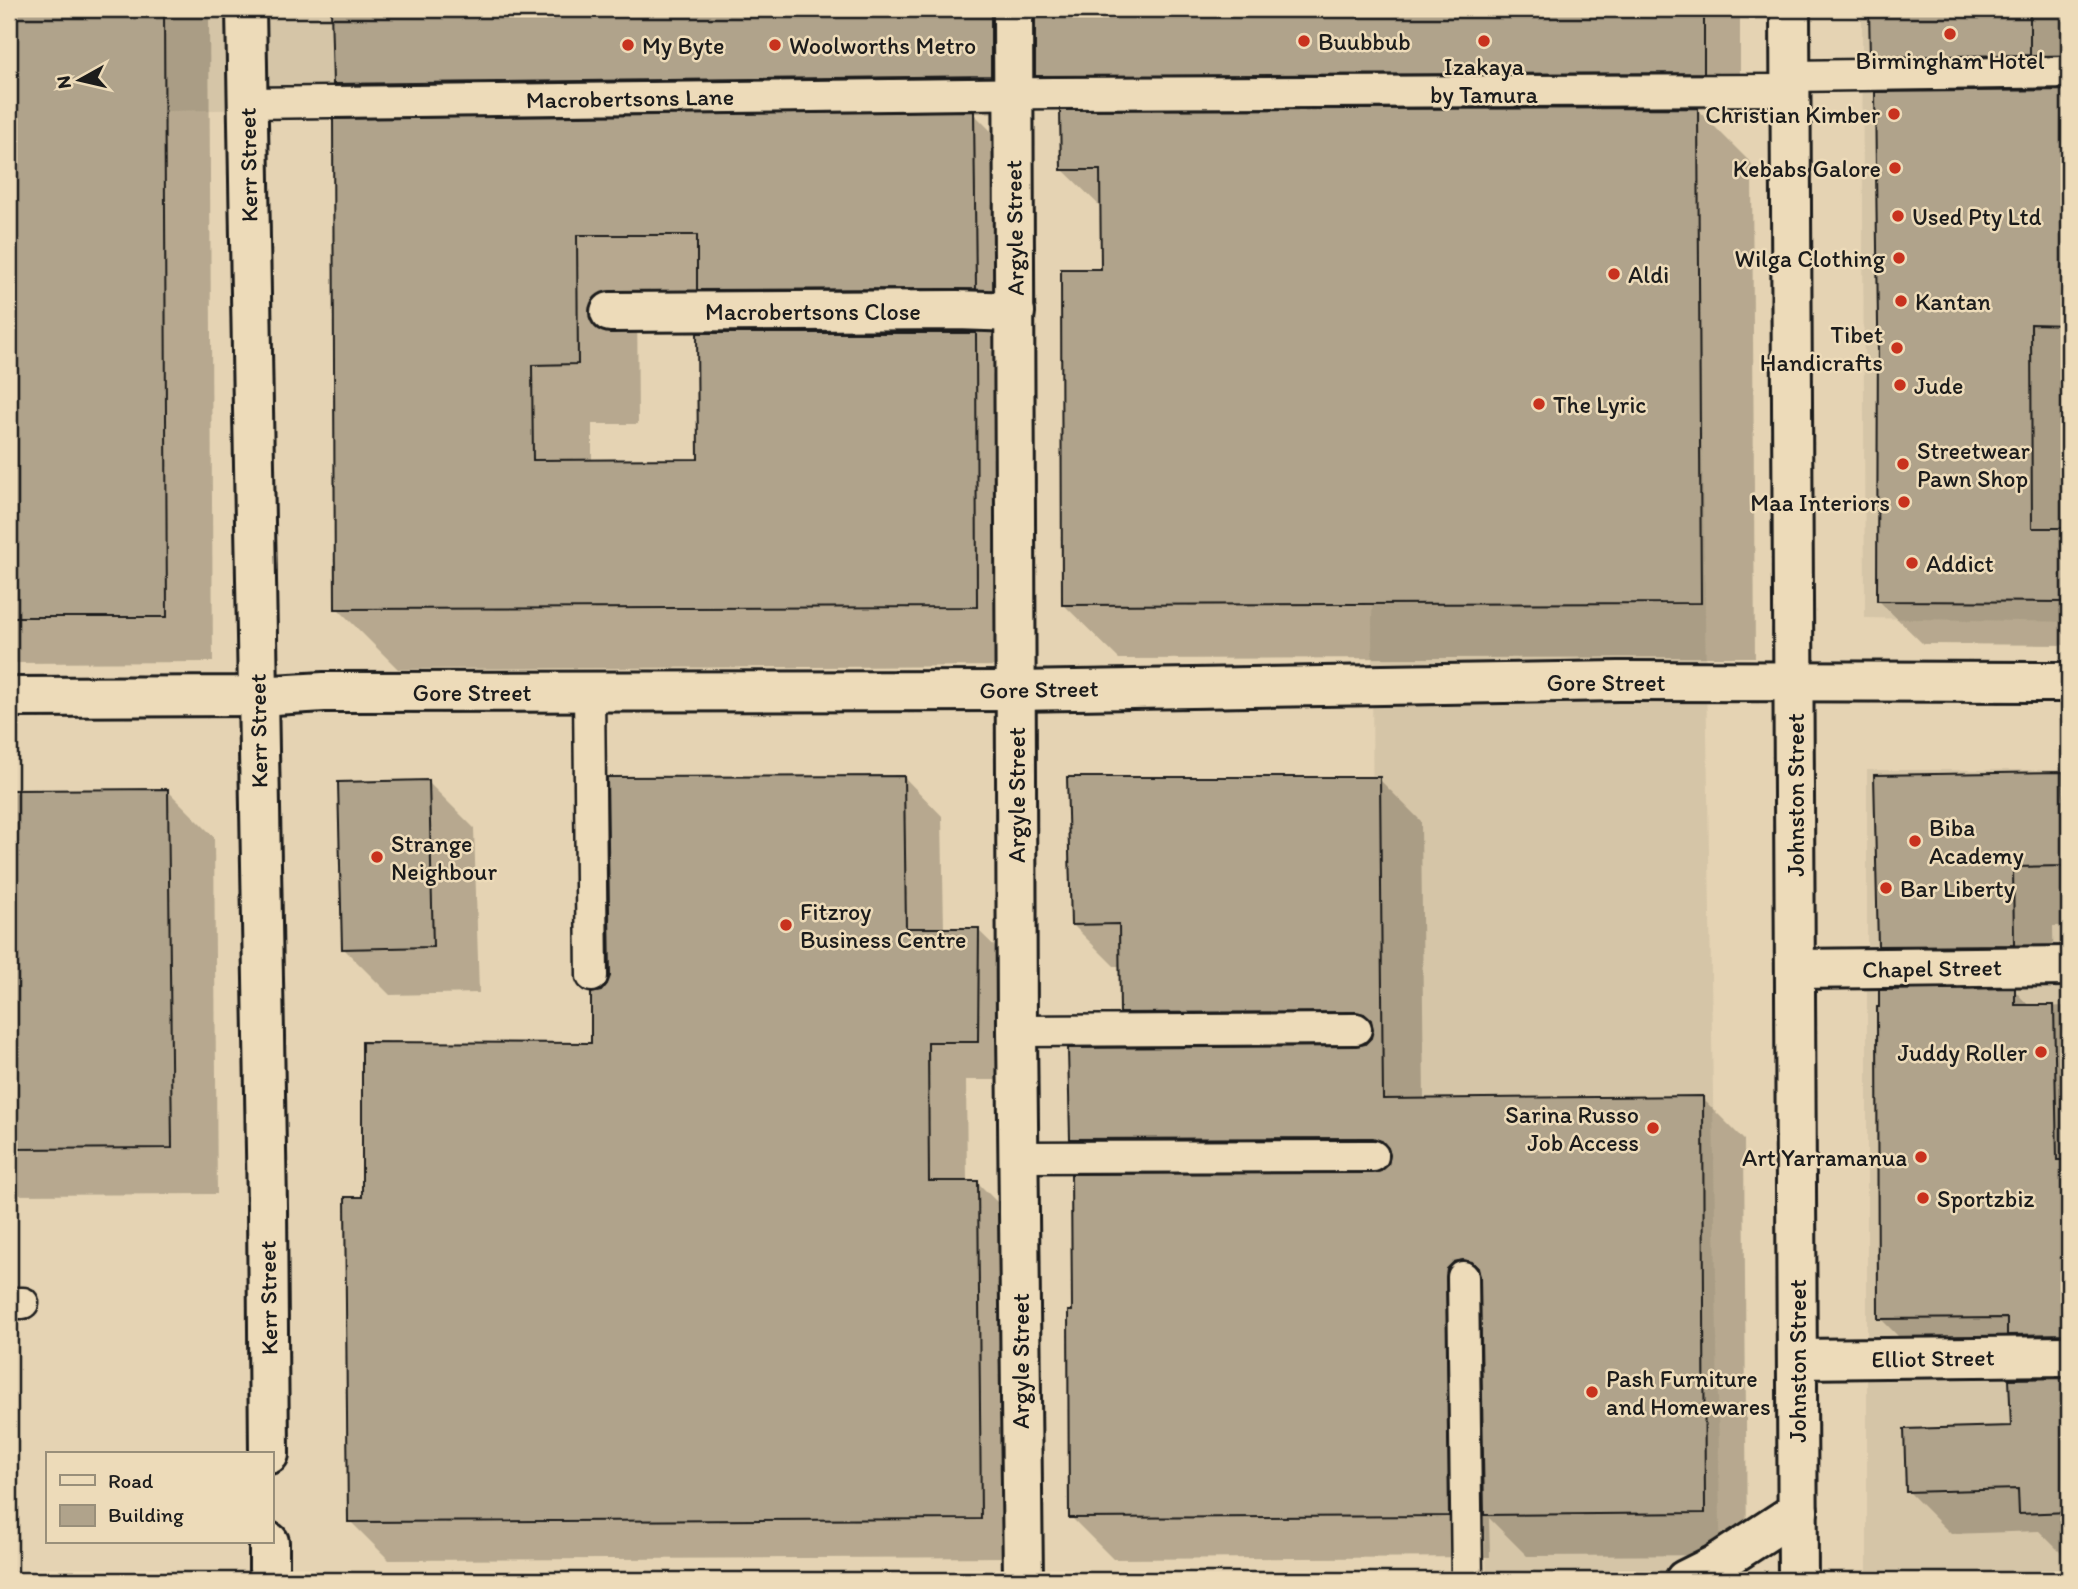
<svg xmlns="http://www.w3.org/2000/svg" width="2078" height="1589" font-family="Itim,sans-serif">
<rect width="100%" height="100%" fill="#e5d3b3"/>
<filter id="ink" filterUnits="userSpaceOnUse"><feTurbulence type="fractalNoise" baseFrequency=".0143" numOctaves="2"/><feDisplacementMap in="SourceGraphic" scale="14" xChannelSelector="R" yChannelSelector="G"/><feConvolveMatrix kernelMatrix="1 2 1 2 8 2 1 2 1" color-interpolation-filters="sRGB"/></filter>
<g filter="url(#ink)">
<!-- built -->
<g fill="#d5c5a7">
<polygon points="9,9 1695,9 1721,1580 1487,1580 1471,1266 1374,1269 1372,622 1385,81 9,115"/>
<polygon points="1862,9 2069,9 2069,622 1865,618"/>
<rect x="1867" y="770" width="202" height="810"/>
</g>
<!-- shadow -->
<g fill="#0003" fill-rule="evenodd">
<polygon points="9,9 209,9 213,662 9,663"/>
<path d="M333,9H1740V109H1697L1752,164L1755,657L1119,659L1064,605L1102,270V208L1062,169L1074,112L1037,75V28L1031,34L1027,112L973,113L1034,174L1035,348L990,349L1036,395V666L398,669L337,608L371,121L334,82ZM637,294H704L745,335L699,461H592V424H638Z"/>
<polygon points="1871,9 2069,9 2069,645 1923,644 1879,601 1909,94 1872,57"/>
<polygon points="2069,774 2069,926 2053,926 2054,985 1920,986 1880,945 1876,777"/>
<polygon points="904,777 942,816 944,930 978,930 1017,968 1016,1080 966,1080 967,1182 977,1182 1016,1221 1019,1557 389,1560 350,1521 364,1199 592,1044 602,992"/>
<polygon points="1379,779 1421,821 1424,1100 1702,1098 1744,1140 1747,1555 1527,1556 1489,1518 1490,1557 1113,1559 1071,1517 1074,1312 1109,1176 1072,1139 1159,1049 1121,1012 1121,966 1114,966 1072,924"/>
<polygon points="428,782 474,828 479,993 390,995 344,949"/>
<polygon points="168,791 214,837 217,1194 9,1195 9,792"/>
<polygon points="2014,990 2030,1007 2069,1006 2069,1555 2063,1555 2039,1531 1951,1534 1908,1491 2012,1427 2055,1380 2035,1360 1923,1361 1880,1318"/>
</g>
<!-- building -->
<g fill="#b0a38b" stroke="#1c1c1c" stroke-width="2">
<polygon points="9,9 164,9 167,617 9,617"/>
<polygon points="331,9 991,9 991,76 333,84"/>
<polygon points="1035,9 1704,9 1704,73 1035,76"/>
<polygon points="1869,9 2030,9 2030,55 1870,57"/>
<polygon points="2067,90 2069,325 2031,324 2032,528 2069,528 2069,602 1877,601 1878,324 1875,92"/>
<polygon points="1698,108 1701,603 1062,605 1061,269 1101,269 1100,170 1061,170 1060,110"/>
<polygon points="974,111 976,289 697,290 697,235 577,235 578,364 532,365 533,460 698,459 697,333 976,333 977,607 335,609 333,119"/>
<polygon points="2063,772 2065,866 2013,867 2014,945 1878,946 1874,775"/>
<polygon points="904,776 906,928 979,928 978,1042 928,1042 929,1181 978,1181 981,1519 348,1522 345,1197 362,1197 362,1042 591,1043 591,993 601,991 607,984 610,976 607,777"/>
<polygon points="1067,777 1380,777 1383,1099 1703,1096 1705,1513 1484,1515 1480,1277 1478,1268 1472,1262 1463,1260 1454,1262 1447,1269 1446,1277 1449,1516 1069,1518 1068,1311 1072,1311 1071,1174 1373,1173 1381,1171 1388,1165 1390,1155 1388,1148 1382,1141 1373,1138 1070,1139 1068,1048 1356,1046 1365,1044 1371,1038 1373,1030 1371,1020 1364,1014 1356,1012 1120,1013 1119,924 1071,925"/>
<polygon points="429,780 433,947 342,949 338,782"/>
<polygon points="168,789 172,1148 9,1149 9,790"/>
<polygon points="2015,988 2015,1005 2054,1005 2057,1160 2069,1160 2069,1334 2007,1335 2007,1318 1878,1319 1877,1007 1879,1007 1879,990"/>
<polygon points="2069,1378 2069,1512 2019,1514 2018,1489 1906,1492 1904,1429 2011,1426 2009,1379"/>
</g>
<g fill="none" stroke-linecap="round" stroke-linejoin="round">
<defs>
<g id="service">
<polyline points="1790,76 2069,72"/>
<polyline points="247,103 1054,93 1790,90"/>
<polyline points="589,693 592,976"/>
<polyline points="1017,1031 1356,1029"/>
<polyline points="1018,1157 1373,1156"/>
<polyline points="1463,1277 1467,1580"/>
<polyline points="9,1303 23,1303"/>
</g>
<polyline id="pedestrian" points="610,312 957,310 1015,312"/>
<g id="minor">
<polyline points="246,9 267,1207 269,1454"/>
<polyline points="1013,9 1017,1031 1023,1580"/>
<polyline points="9,697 257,696 324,692 1016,691 1619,681 2069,682"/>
<polyline points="1795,969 2069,966"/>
<polyline points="1797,1359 2069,1356"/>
<polyline points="269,1542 269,1580"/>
<polyline points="1685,1580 1715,1565 1798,1511"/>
</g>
<polyline id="secondary" points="1790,9 1798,1580"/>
</defs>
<!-- service casing -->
<use href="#service" stroke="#1c1c1c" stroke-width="35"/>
<!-- pedestrian casing -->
<use href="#pedestrian" stroke="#1c1c1c" stroke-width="44"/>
<!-- minor casing -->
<use href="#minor" stroke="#1c1c1c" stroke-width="44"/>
<!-- secondary casing -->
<use href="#secondary" stroke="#1c1c1c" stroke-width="44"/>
<!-- service -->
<use href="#service" stroke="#eddbb9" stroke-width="30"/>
<!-- pedestrian -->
<use href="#pedestrian" stroke="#eddbb9" stroke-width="38"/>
<!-- minor -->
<use href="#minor" stroke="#eddbb9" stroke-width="38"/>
<!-- secondary -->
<use href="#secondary" stroke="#eddbb9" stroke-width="38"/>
</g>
</g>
<!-- markers -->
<g fill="#c8321e" stroke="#eddbb9" stroke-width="2.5">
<circle cx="1950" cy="34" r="7"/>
<circle cx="1304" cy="41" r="7"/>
<circle cx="1484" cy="41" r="7"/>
<circle cx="628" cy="45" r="7"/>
<circle cx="775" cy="45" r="7"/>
<circle cx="1894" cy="114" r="7"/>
<circle cx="1895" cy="168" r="7"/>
<circle cx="1898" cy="216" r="7"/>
<circle cx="1899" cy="258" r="7"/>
<circle cx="1614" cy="274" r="7"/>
<circle cx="1901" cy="301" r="7"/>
<circle cx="1897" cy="348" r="7"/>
<circle cx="1900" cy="385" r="7"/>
<circle cx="1539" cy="404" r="7"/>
<circle cx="1903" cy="464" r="7"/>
<circle cx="1904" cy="502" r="7"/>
<circle cx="1912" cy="563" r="7"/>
<circle cx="1915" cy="841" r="7"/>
<circle cx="377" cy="857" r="7"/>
<circle cx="1886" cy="888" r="7"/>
<circle cx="786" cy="925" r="7"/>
<circle cx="2041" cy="1052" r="7"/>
<circle cx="1653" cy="1128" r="7"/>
<circle cx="1921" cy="1157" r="7"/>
<circle cx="1923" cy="1198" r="7"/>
<circle cx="1592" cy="1392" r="7"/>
</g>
<g text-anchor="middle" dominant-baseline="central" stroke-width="5" stroke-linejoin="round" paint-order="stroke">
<!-- poi labels -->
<g font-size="24" fill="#1c1c1c" stroke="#eddbb9" text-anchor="start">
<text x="1318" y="41">Buubbub</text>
<text x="642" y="45">My Byte</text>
<text x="789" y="45">Woolworths Metro</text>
<text x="1950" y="60" text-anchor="middle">Birmingham Hotel</text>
<text x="1484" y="66" text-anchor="middle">Izakaya<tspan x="1484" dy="28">by Tamura</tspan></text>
<text x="1880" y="114" text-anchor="end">Christian Kimber</text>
<text x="1881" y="168" text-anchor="end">Kebabs Galore</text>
<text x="1912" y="216">Used Pty Ltd</text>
<text x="1885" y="258" text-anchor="end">Wilga Clothing</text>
<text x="1628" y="274">Aldi</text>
<text x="1915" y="301">Kantan</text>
<text x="1883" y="334" text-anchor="end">Tibet<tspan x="1883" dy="28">Handicrafts</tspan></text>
<text x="1914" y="385">Jude</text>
<text x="1553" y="404">The Lyric</text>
<text x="1917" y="450">Streetwear<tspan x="1917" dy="28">Pawn Shop</tspan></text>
<text x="1890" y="502" text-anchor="end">Maa Interiors</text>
<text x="1926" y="563">Addict</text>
<text x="1929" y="827">Biba<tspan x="1929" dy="28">Academy</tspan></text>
<text x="391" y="843">Strange<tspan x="391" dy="28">Neighbour</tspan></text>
<text x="1900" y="888">Bar Liberty</text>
<text x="800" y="911">Fitzroy<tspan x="800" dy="28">Business Centre</tspan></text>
<text x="2027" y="1052" text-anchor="end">Juddy Roller</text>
<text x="1639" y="1114" text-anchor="end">Sarina Russo<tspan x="1639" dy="28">Job Access</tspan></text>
<text x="1907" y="1157" text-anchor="end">Art Yarramanua</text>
<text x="1937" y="1198">Sportzbiz</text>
<text x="1606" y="1378">Pash Furniture<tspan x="1606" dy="28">and Homewares</tspan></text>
</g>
<!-- street labels -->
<g font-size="24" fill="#1c1c1c" stroke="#eddbb9">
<text transform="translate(630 98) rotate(-1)">Macrobertsons Lane</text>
<text transform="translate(248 165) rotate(-91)">Kerr Street</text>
<text transform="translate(1014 228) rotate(-91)">Argyle Street</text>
<text x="813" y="311">Macrobertsons Close</text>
<text x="1606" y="682">Gore Street</text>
<text transform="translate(1039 689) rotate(-1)">Gore Street</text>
<text x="472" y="692">Gore Street</text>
<text transform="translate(258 731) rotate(-91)">Kerr Street</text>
<text transform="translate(1016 795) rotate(-90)">Argyle Street</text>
<text transform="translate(1795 795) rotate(-90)">Johnston Street</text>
<text transform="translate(1932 968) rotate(-1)">Chapel Street</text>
<text transform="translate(268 1298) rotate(-91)">Kerr Street</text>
<text transform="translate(1933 1358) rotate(-1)">Elliot Street</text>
<text transform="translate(1020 1361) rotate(-90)">Argyle Street</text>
<text transform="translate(1797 1361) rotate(-90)">Johnston Street</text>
</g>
</g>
<!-- margin -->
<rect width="2078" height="1589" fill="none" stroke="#eddbb9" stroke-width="35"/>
<rect x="18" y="18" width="2043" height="1554" fill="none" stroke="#1c1c1c" stroke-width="2.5" filter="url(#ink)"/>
<!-- legend -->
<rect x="46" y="1452" width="228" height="91" fill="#eddbb9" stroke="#998f7a" stroke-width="2"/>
<rect x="60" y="1475" width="35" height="10" fill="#eddbb9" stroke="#998f7a" stroke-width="2"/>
<text x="108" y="1488" font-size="21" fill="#1c1c1c">Road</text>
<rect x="60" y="1505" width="35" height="21" fill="#b0a38b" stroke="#998f7a" stroke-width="2"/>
<text x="108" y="1522" font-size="21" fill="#1c1c1c">Building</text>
<!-- north arrow -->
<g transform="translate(80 80) rotate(262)" stroke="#eddbb9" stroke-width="5" paint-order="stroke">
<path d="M0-5L12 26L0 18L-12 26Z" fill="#1c1c1c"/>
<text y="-10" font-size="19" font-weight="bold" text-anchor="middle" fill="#1c1c1c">N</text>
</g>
</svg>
